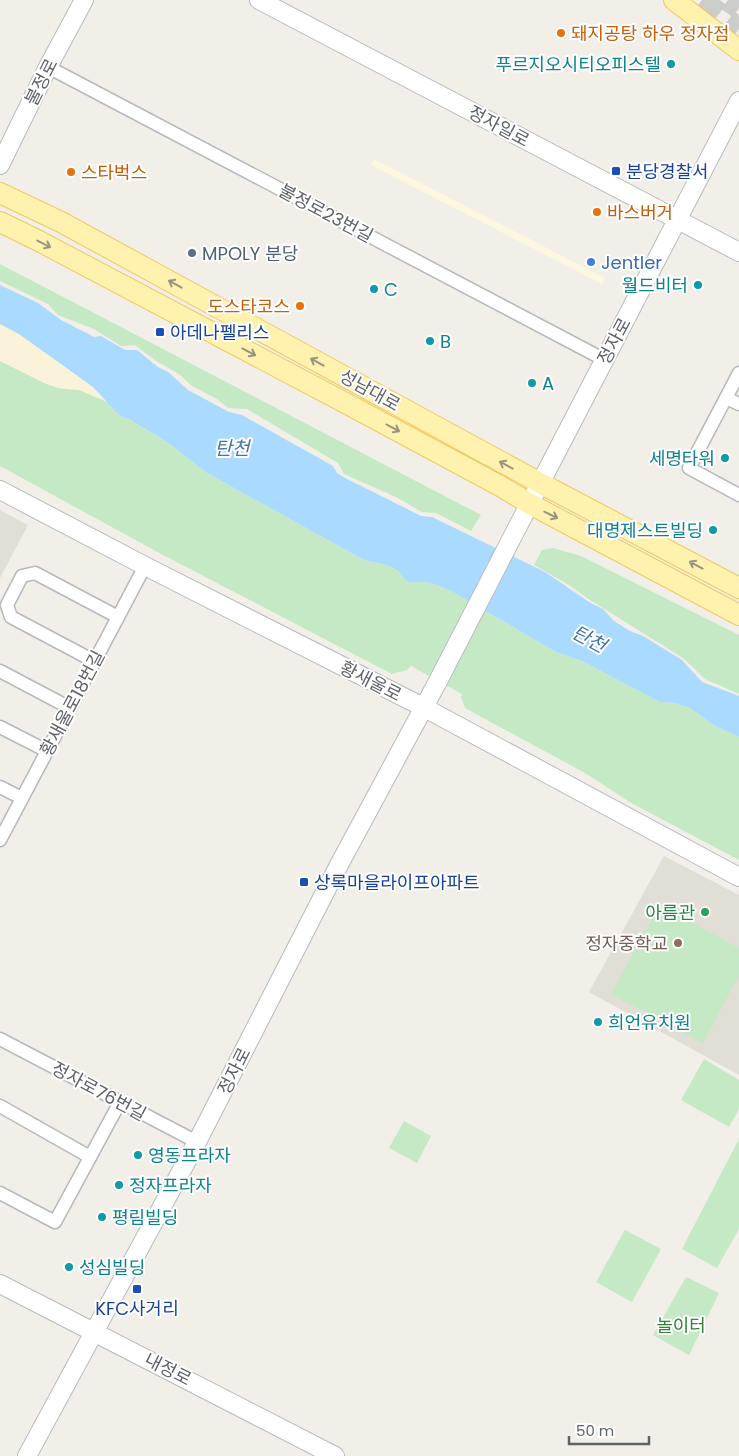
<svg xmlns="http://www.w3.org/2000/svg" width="739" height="1456" font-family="Poppins,'Noto Sans KR',sans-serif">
<rect width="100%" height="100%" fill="#f1efe8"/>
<!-- commercial -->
<polygon fill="#fef7e0" points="374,159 605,278 602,284 371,165"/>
<!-- education -->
<g fill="#e1ded6">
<polygon points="0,510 28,525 0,578"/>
<polygon points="664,856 739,895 739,1075 589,992"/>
</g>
<!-- green -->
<g fill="#c5e8c5">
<polygon points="0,264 481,515 471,531 436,513 422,512 396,497 344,474 338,463 247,409 228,408 217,399 192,386 179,374 156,361 135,345 121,346 94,329 58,315 48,304 0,281"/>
<path d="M0,361L58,388L79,390L108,402L120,416L129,419L167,442L207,473L364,560C376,563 387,563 398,571C402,574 403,580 409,582C413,584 419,581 424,582C434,583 442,587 451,591L556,652L582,661L660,702L675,703L690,708L715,726L739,737V860L633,804L585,773L465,708L461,697L462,694L411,666L407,670L392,674L163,555L0,466Z"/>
<polygon points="553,548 581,556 739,635 739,694 705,679 683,658 587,598 569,585 534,565 542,550"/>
<polygon points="659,905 739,948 739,975 703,1043 611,994"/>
<polygon points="704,1059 739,1080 739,1109 729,1127 681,1100"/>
<polygon points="404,1121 431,1136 417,1163 389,1148"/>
<polygon points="739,1139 739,1229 717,1268 682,1249"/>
<polygon points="625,1230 661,1249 632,1302 596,1282"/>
<polygon points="686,1277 719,1293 689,1355 653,1335"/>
</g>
<!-- sand -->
<path fill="#fbf3d9" d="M0,324C38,344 78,371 108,402L79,390L58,388L44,383L0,361Z"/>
<!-- water -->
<path fill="#aadaff" d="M0,285L38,303L61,320L94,337L101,336L125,350H137L158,367L168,372L188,390L229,412L242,415L333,466L337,473L345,478L421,516L432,517L545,572L589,602L603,609L614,621L630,631L643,636L682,660L702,682L739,696V737L715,726L690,708L675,703L660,702L582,661L556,652L451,591C442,587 434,583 424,582C419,581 413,584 409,582C403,580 402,574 398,571C387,563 376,563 364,560L207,473L167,442L129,419L120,416L93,387L19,334L0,324Z"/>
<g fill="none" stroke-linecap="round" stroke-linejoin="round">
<!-- highway-tunnel -->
<g stroke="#ccccc8" stroke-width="22" stroke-dasharray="22 11" stroke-linecap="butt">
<polyline points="702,0 739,29"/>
<polyline points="728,0 739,8"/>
</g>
<defs>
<g id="street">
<polyline points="48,67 605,360"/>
<polyline points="739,373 689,468 739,495"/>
<polyline points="726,398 739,404"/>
<polyline points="94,661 11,617 7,605 22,576 35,573 118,617"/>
<polyline points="0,671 70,708"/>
<polyline points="0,727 47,751"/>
<polyline points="0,787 22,798"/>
<polyline points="0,840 145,566"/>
<polyline points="0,1039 197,1142"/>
<polyline points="0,1106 90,1157"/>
<polyline points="0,1193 55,1222 120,1102"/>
</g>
<g id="secondary">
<polyline points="259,0 739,252"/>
<polyline points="0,165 48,67 84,0"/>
<polyline points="0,490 145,566 423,707 739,877"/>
<polyline points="517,528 739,101"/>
<polyline points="0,1284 335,1456"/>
<polyline points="27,1456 197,1142 340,863 437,683"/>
</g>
<g id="primary">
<polyline points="674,0 739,50"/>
<polyline points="0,193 61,222 540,483 739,588"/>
<polyline points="0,222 39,241 353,407 502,487 530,504 739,615"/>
</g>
</defs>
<!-- street casing -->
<use href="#street" stroke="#b5b8bc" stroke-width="15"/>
<!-- secondary casing -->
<use href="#secondary" stroke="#b6babf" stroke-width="20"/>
<!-- primary casing -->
<use href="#primary" stroke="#f2c960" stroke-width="22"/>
<!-- street -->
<use href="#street" stroke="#fff" stroke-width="12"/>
<!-- secondary -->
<use href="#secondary" stroke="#fff" stroke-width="18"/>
<!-- primary -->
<use href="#primary" stroke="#fff2af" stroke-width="20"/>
<defs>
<polyline id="secondary-bridge" points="437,683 517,528"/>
</defs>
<!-- secondary-bridge casing -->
<use href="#secondary-bridge" stroke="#b6babf" stroke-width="20" stroke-linecap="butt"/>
<!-- secondary-bridge -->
<use href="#secondary-bridge" stroke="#fff" stroke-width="18"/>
</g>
<!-- one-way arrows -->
<defs><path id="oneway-shaft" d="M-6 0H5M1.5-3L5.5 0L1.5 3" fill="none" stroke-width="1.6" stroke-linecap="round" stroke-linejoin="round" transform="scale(1.25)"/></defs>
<g stroke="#979581">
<use href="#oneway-shaft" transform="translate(44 244) rotate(27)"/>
<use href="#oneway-shaft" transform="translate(175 284) rotate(-151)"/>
<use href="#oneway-shaft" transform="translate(249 352) rotate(28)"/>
<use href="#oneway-shaft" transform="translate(317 362) rotate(-151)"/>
<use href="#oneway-shaft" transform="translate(393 428) rotate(28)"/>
<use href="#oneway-shaft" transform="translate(506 465) rotate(-151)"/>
<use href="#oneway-shaft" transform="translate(551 515) rotate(26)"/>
<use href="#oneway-shaft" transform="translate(696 565) rotate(-152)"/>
</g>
<!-- markers -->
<g fill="#e8710a" stroke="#fff" stroke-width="2">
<circle cx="561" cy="33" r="5"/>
<circle cx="71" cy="172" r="5"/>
<circle cx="597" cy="212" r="5"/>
<circle cx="300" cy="306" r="5"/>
</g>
<g fill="#0f9aa8" stroke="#fff" stroke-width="2">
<circle cx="671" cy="64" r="5"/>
<circle cx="698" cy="285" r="5"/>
<circle cx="374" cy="289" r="5"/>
<circle cx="430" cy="341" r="5"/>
<circle cx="532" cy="383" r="5"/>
<circle cx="725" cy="458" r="5"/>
<circle cx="713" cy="530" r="5"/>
<circle cx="598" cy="1022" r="5"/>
<circle cx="138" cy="1155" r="5"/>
<circle cx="119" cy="1185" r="5"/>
<circle cx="102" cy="1217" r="5"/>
<circle cx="69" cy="1267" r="5"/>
</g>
<g fill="#1a4fb4" stroke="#fff" stroke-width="2">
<rect x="611" y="166" width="10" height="10" rx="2.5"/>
<rect x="155" y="327" width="10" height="10" rx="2.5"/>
<rect x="299" y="877" width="10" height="10" rx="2.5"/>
<rect x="132" y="1284" width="10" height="10" rx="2.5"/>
</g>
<circle fill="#5c6f8a" stroke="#fff" stroke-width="2" cx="192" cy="253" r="5"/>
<circle fill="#3f7fe0" stroke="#fff" stroke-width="2" cx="591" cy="262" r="5"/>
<circle fill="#2e9e5b" stroke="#fff" stroke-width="2" cx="705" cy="912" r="5"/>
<circle fill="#8d6e63" stroke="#fff" stroke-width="2" cx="678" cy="943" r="5"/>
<g text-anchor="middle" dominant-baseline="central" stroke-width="4" stroke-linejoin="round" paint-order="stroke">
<!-- food labels -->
<g font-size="18" fill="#c56008" stroke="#fff" text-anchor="start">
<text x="571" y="33">돼지공탕 하우 정자점</text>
<text x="81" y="172">스타벅스</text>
<text x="607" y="212">바스버거</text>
<text x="290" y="306" text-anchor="end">도스타코스</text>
</g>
<!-- culture labels -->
<g font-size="18" fill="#0d838f" stroke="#fff" text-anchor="start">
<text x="661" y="64" text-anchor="end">푸르지오시티오피스텔</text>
<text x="688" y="285" text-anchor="end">월드비터</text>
<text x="384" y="289">C</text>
<text x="440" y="341">B</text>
<text x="542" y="383">A</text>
<text x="715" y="458" text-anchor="end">세명타워</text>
<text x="703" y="530" text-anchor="end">대명제스트빌딩</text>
<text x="608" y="1022">희언유치원</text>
<text x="148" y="1155">영동프라자</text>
<text x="129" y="1185">정자프라자</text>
<text x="112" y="1217">평림빌딩</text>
<text x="79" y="1267">성심빌딩</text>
</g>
<!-- street labels -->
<g font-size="18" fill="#5f6368" stroke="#fff">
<text transform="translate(41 82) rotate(-63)">불정로</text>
<text transform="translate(499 126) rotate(28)">정자일로</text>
<text transform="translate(326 213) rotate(28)">불정로23번길</text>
<text transform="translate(614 341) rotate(-62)">정자로</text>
<text transform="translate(370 390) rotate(29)">성남대로</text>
<text transform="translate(371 681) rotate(27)">황새울로</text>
<text transform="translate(72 703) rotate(-62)">황새울로18번길</text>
<text transform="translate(234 1071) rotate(-63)">정자로</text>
<text transform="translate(99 1091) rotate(28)">정자로76번길</text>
<text transform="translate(168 1369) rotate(27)">내정로</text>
</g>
<!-- transit labels -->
<g font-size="18" fill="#164399" stroke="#fff" text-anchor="start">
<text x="626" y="171">분당경찰서</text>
<text x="170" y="332">아데나펠리스</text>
<text x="314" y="882">상록마을라이프아파트</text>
<text x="137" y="1308" text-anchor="middle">KFC사거리</text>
</g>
<!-- service labels -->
<g font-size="18" fill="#4e5e75" stroke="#fff" text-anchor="start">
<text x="202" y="253">MPOLY 분당</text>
</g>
<!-- shop labels -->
<g font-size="18" fill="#366cbe" stroke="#fff" text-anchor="start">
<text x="601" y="262">Jentler</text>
</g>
<!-- leisure labels -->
<g font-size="18" fill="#27864d" stroke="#fff" text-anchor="end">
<text x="695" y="912">아름관</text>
</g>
<!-- education labels -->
<g font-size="18" fill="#785e54" stroke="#fff" text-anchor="end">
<text x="668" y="943">정자중학교</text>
</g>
<!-- park labels -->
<g font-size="18" fill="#348238" stroke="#fff">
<text x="681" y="1325">놀이터</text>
</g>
<!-- water labels -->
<g font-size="19" font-style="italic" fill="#4174aa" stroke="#fff">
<text x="232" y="448">탄천</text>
<text transform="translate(589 639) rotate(28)">탄천</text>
</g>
</g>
<!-- scale -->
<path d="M569 1436v8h80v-8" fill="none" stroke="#5f6368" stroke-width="2.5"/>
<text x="576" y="1436" font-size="15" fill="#5f6368" stroke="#ffffff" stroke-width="4" paint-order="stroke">50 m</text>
</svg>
